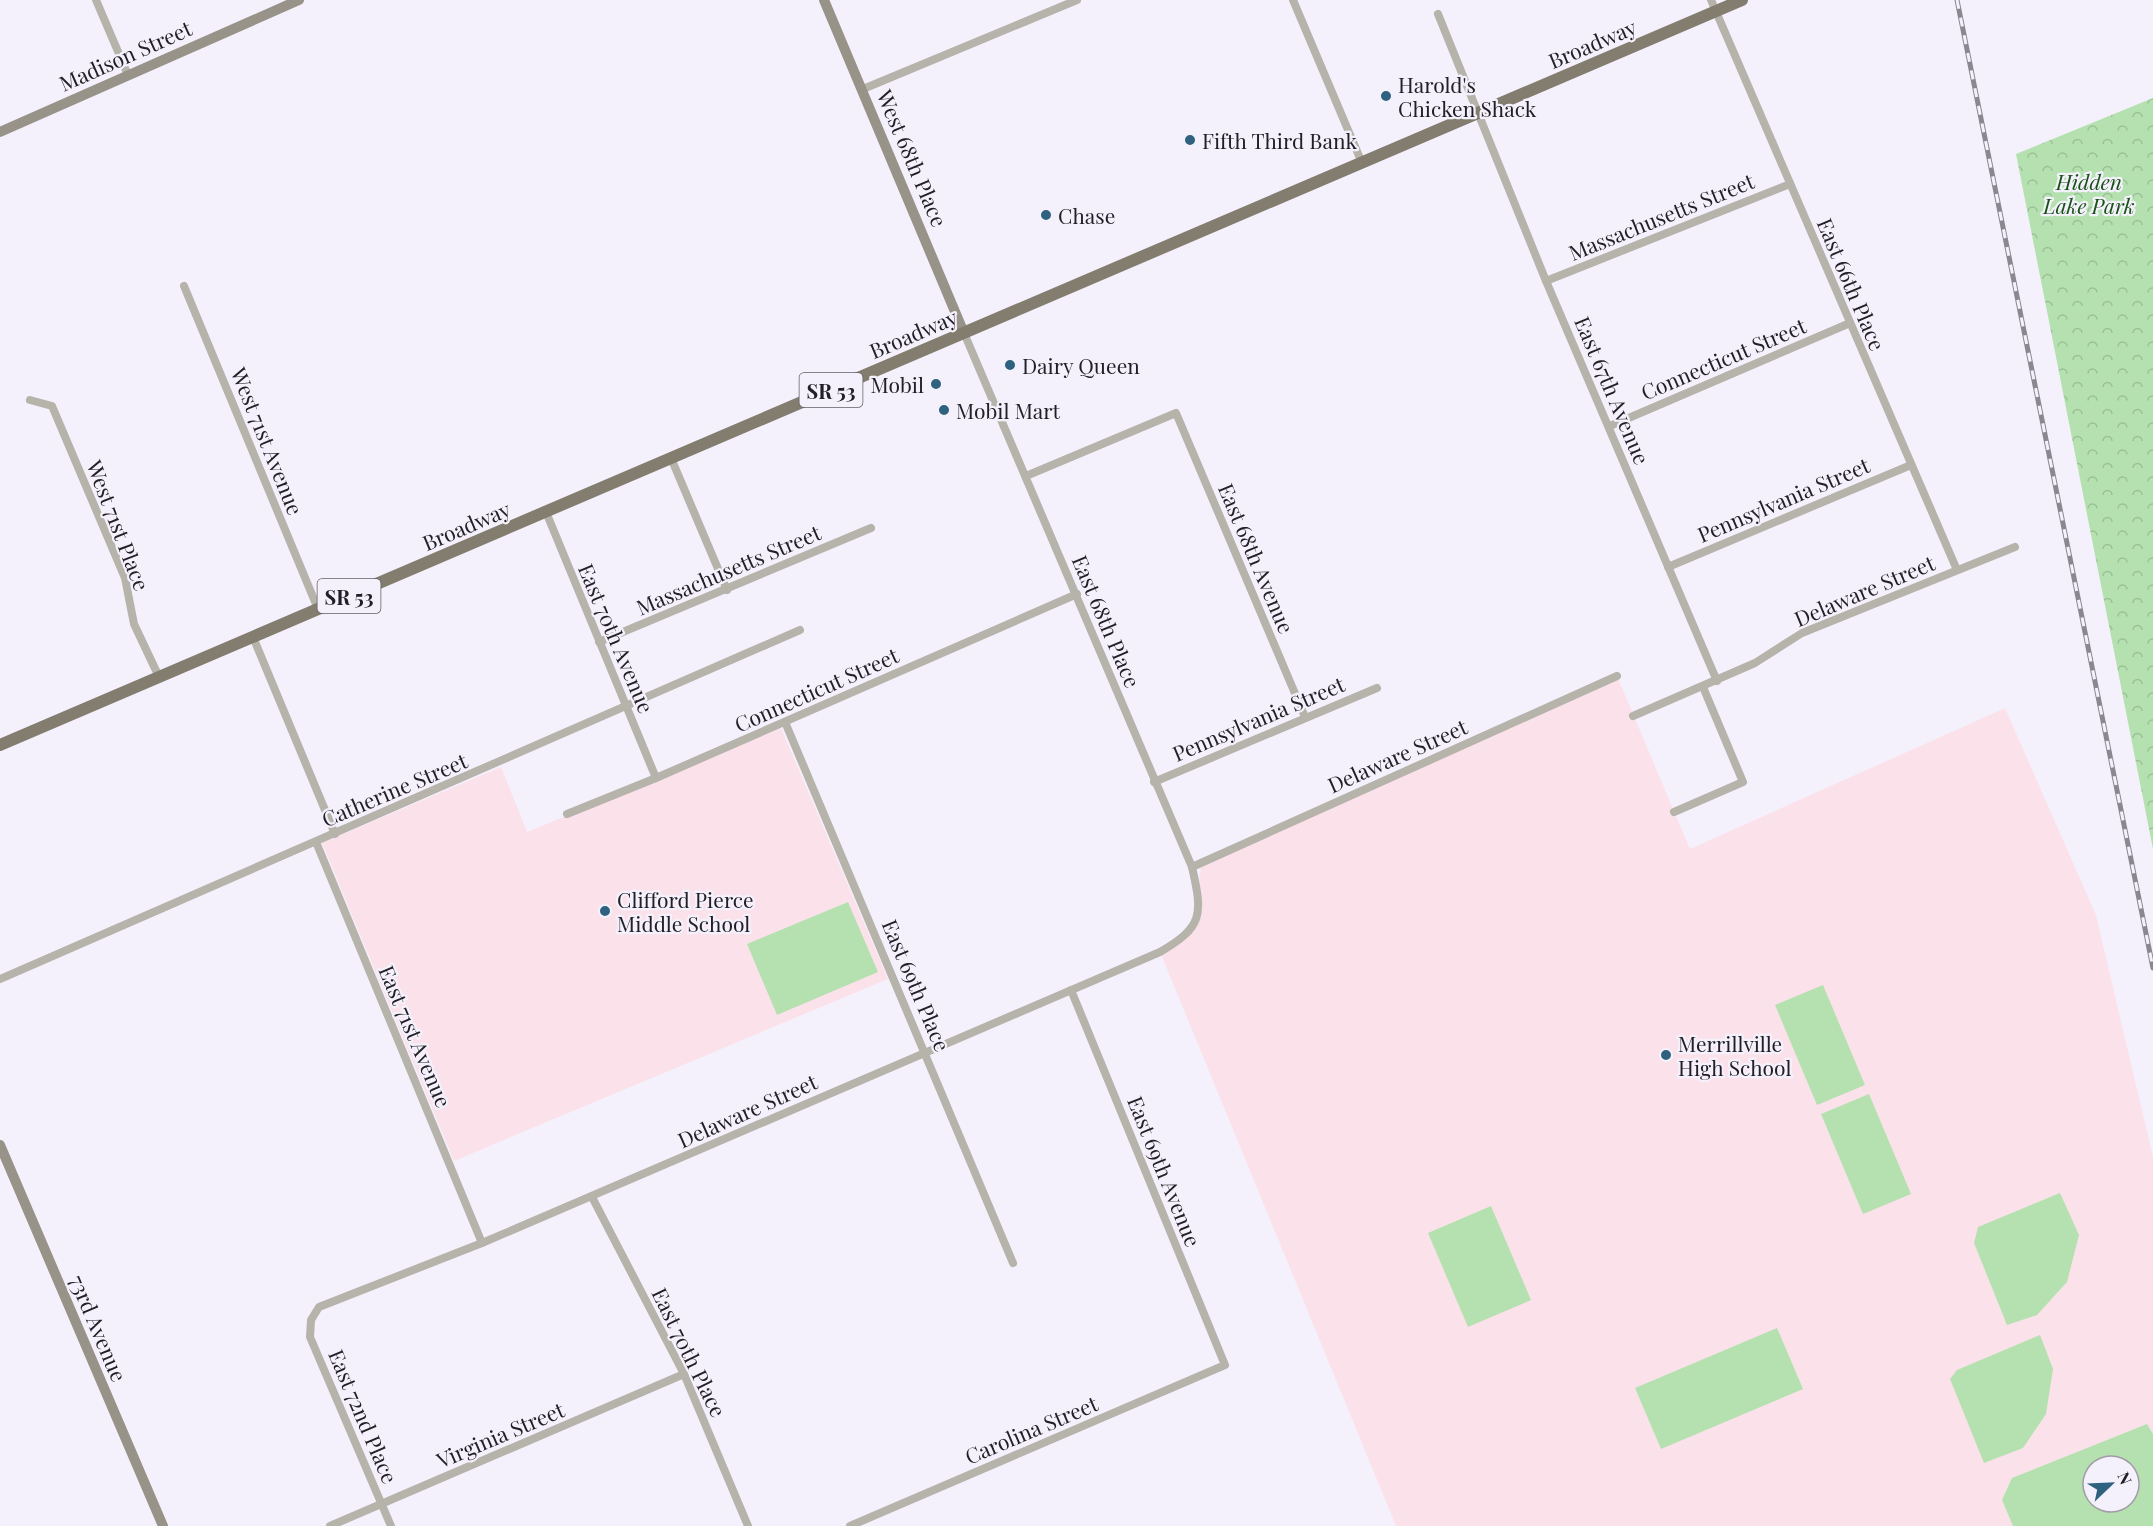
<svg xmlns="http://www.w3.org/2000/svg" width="2153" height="1526" font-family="'Playfair Display',serif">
<defs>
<pattern id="forest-crowns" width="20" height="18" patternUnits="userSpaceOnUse" patternTransform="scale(1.5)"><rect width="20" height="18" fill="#b4e1af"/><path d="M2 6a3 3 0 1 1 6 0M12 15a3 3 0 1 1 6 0" fill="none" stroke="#9ac196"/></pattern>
</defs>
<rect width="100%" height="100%" fill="#f5f1fc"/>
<!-- education -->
<g fill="#fbe2ea" fill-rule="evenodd">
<path d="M1617,676L1690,849L2005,708L2096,915L2153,1157V1526H1396L1160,952L1195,926L1201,864ZM2093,1466H2129V1502H2093Z"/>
<polygon points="781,728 888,979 454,1161 322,843 501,767 527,832"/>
</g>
<!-- grass -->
<g fill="#b4e1af" fill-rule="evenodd">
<polygon points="848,902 878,972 777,1015 747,944"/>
<polygon points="1823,985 1865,1085 1817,1105 1775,1005"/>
<polygon points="1869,1094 1911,1194 1863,1214 1821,1114"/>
<polygon points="2060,1193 2079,1235 2067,1282 2037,1315 2007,1325 1974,1243 1978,1227"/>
<polygon points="1491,1206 1531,1300 1468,1327 1428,1233"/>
<polygon points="1777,1328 1803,1389 1661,1449 1635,1388"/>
<polygon points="2040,1335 2053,1369 2046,1414 2023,1448 1984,1463 1950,1379 1957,1370"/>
<path d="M2147,1424L2153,1434V1526H2013L2002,1500L2012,1478ZM2093,1466H2129V1502H2093Z"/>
</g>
<!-- forest -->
<polygon fill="url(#forest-crowns)" points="2153,98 2153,849 2016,154"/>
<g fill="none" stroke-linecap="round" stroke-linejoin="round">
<!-- street -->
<g stroke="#b6b3ab" stroke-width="8">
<polyline points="96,0 128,75"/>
<polyline points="1293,0 1362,163"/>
<polyline points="1711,0 1957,570"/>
<polyline points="1438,14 1546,281 1717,681"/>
<polyline points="863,89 1077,0"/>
<polyline points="1546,281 1790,184"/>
<polyline points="184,286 318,609"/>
<polyline points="30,400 52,406 125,578 134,624 159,677"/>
<polyline points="1610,426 1850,323"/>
<polyline points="671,458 727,590"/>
<polyline points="1026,476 1176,413 1305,717"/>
<polyline points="546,512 656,778"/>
<polyline points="1668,567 1911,465"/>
<polyline points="253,637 335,834"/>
<polyline points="599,642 871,528"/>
<polyline points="1633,716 1755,663 1802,633 2015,547"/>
<polyline points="785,722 1013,1263"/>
<polyline points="1154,782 1377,688"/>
<polyline points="1674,812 1743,782 1703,687"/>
<polyline points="567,814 656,778 1077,594"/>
<polyline points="316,842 482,1243"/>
<polyline points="1192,867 1617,676"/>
<polyline points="0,979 800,630"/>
<polyline points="592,1197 684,1374 748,1526"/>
<polyline points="330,1526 684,1374"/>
<path d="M391,1526L310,1337L311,1320L319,1307L482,1243L1160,952C1203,927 1203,915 1192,867L964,333"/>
<polyline points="850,1526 1225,1365 1071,990"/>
</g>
<!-- secondary -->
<g stroke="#989388" stroke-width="10">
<polyline points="824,0 964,333"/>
<polyline points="0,132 299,0"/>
<polyline points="0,1145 163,1526"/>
</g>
<!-- primary -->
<polyline stroke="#837d6f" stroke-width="12" points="0,745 1742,0"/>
<defs>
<polyline id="rail" points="1957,0 2153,968"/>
</defs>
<!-- rail casing -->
<use href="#rail" stroke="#8a8790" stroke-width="5"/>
<!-- rail -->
<use href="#rail" stroke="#f5f1fc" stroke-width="3" stroke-dasharray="9" stroke-linecap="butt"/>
</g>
<!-- markers -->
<g fill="#2e627e" stroke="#f5f1fc" stroke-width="2">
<circle cx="1386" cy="96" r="6"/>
<circle cx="1190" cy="140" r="6"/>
<circle cx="1046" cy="215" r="6"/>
<circle cx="1010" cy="365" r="6"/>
<circle cx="936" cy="384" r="6"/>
<circle cx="944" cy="410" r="6"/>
<circle cx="605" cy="911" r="6"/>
<circle cx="1666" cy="1055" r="6"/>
</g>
<g text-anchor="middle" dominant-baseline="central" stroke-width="4.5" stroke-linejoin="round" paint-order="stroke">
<!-- shield labels -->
<g fill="#f5f1fc" stroke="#615f66" stroke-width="1.5">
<rect x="799.5" y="373" width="63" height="34" rx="4.5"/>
<rect x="317.5" y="579" width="63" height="34" rx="4.5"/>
</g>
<g font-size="20" font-weight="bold" fill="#222026">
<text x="831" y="390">SR 53</text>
<text x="349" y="596">SR 53</text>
</g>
<!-- street labels -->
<g font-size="21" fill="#222026" stroke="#f5f1fc">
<text transform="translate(1592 43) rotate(-23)">Broadway</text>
<text transform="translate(125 55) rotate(-24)">Madison Street</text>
<text transform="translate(913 158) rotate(67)">West 68th Place</text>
<text transform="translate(1661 216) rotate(-22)">Massachusetts Street</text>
<text transform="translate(1852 284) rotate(67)">East 66th Place</text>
<text transform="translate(913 333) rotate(-23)">Broadway</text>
<text transform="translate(1723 358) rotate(-23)">Connecticut Street</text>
<text transform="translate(1613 390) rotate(67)">East 67th Avenue</text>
<text transform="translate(268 441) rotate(68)">West 71st Avenue</text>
<text transform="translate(1783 499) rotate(-23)">Pennsylvania Street</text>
<text transform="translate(119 525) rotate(69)">West 71st Place</text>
<text transform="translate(466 525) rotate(-23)">Broadway</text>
<text transform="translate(1257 558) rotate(67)">East 68th Avenue</text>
<text transform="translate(728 569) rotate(-23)">Massachusetts Street</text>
<text transform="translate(1864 590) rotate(-23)">Delaware Street</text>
<text transform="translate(1107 621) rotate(67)">East 68th Place</text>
<text transform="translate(617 638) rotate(67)">East 70th Avenue</text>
<text transform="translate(816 689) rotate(-24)">Connecticut Street</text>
<text transform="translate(1258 718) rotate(-23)">Pennsylvania Street</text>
<text transform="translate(1397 755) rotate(-24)">Delaware Street</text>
<text transform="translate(394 789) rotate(-23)">Catherine Street</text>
<text transform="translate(917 985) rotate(67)">East 69th Place</text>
<text transform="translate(416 1036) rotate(67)">East 71st Avenue</text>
<text transform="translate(747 1110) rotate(-24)">Delaware Street</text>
<text transform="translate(1165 1171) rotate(68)">East 69th Avenue</text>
<text transform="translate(99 1328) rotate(67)">73rd Avenue</text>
<text transform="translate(690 1352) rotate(64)">East 70th Place</text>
<text transform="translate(364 1416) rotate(67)">East 72nd Place</text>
<text transform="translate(1031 1429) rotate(-23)">Carolina Street</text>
<text transform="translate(500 1434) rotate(-23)">Virginia Street</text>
</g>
<!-- poi labels -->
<g font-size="21" fill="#222026" stroke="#f5f1fc" text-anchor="start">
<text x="1398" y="84">Harold's<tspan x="1398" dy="24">Chicken Shack</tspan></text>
<text x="1202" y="140">Fifth Third Bank</text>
<text x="1058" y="215">Chase</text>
<text x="1022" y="365">Dairy Queen</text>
<text x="924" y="384" text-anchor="end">Mobil</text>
<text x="956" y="410">Mobil Mart</text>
<text x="617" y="899">Clifford Pierce<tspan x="617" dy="24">Middle School</tspan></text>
<text x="1678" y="1043">Merrillville<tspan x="1678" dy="24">High School</tspan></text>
</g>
<!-- park labels -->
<g font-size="21" font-style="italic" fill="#175215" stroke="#f5f1fc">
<text x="2089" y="181">Hidden<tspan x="2089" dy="24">Lake Park</tspan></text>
</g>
</g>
<!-- north arrow -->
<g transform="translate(2111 1484) rotate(67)"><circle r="28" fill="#f5f1fc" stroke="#a19da6" stroke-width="1.5"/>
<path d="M0-4.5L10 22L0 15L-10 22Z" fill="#2e627e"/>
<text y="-9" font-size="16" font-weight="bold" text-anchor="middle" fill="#222026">N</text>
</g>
</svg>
